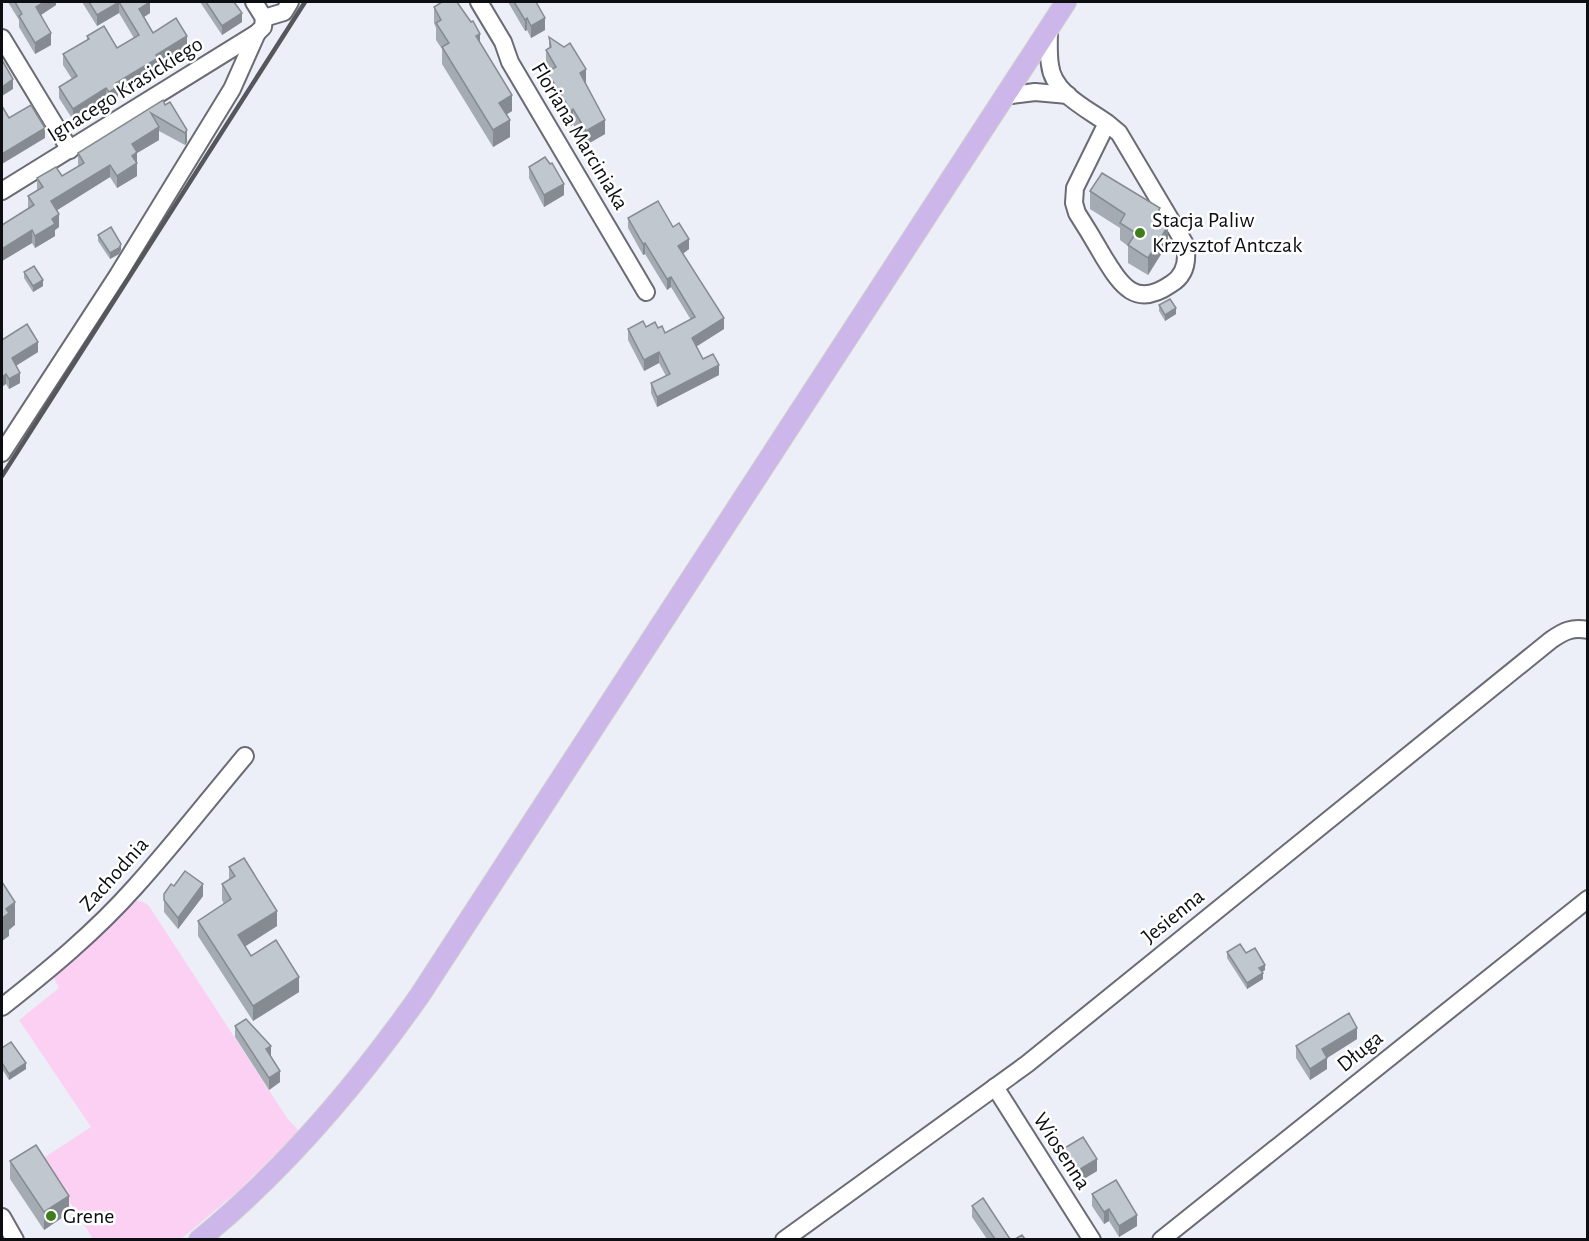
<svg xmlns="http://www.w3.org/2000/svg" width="1589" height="1241" font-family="'Alegreya Sans',sans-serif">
<rect width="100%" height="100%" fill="#eceef8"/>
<!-- green -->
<polygon fill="#fcd0f3" points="134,900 143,902 149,906 287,1118 299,1131 237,1192 181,1239 89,1239 92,1237 42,1159 91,1127 19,1020 59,988 52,974"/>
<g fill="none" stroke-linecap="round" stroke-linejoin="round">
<defs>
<g id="minor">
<polyline points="254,2 264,18"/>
<polyline points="479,2 503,42 510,62 646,292"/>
<polyline points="264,18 284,12 290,2"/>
<path d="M1049,28C1049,40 1048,53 1050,65C1053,93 1086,108 1107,123L1075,188L1074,203L1077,213C1086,227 1095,242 1103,256C1121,285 1135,309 1171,284C1186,275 1188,260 1185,244L1119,133L1107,123"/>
<polyline points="2,38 70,150"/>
<polyline points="1004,96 1035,92 1068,95"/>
<polyline points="2,191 257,33 263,27 264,18"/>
<polyline points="2,453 118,275 232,89 257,33"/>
<path d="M2,1007C49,970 95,932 135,887C173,845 208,800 245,756"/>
<polyline points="995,1087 1092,1240"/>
<polyline points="2,1217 15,1240"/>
<path d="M784,1240L1027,1064L1551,640C1564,631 1572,627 1588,630"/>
<polyline points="1161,1240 1588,899"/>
</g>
<path id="major" d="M199,1240C285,1170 356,1086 420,995L1066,2"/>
</defs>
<!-- minor casing -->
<use href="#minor" stroke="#6a6b74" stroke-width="20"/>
<!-- major casing -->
<use href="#major" stroke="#cfcfcf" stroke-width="22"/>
<!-- minor -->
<use href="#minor" stroke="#fff" stroke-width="16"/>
<!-- major -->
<use href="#major" stroke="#cdb6e9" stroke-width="20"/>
<!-- rail -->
<polyline stroke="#56575c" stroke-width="4.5" points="2,476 305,2"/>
</g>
<!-- wall -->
<g fill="#a5abb2">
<polygon points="8,2 56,2 56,5 41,15 51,45 35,54 19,27 19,20"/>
<polygon points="82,2 150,2 150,13 144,17 153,33 187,47 158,65 158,69 118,92 118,97 109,103 106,99 73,120 59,98 59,87 72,79 63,65 63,54 87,40 87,36 117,48 134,38 119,13 97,26"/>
<polygon points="200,2 234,2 242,22 222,35"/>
<polygon points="508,2 536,2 545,30 531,38 527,30 525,31"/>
<polygon points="434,7 480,43 512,111 506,115 510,137 493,147 442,64 442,49 436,40 436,28 434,23"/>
<polygon points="549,37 586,84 605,134 586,145 573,124 571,126 547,87 547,72 549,71 546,65 546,50 549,48"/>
<polygon points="165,105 187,130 187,142 185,145 159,131 159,140 137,153 137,176 117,188 110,177 57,210 59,227 55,230 55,236 35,248 32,243 2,261 2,225 28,208 28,196 37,190 37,178 62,176 78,166 78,153"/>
<polygon points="529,167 564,195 544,207 529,178"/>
<polygon points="1090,191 1160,220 1168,243 1148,275 1128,263 1128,246 1120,240 1120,228 1090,209"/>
<polygon points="628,218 673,227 689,249 683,254 724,329 696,347 703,359 719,375 657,407 651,393 651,383 666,376 659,363 644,371 628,340 628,329 646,327 658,328 665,333 691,320 671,287 667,290 645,254 643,255 628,228"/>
<polygon points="98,235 121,250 119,254 110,259 98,241"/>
<polygon points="24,272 43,286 33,292 24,278"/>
<polygon points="1159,305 1176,314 1165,321 1159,311"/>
<polygon points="2,340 38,352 16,366 20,383 9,389 6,384"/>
<polygon points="229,867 277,926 245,946 251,956 299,992 253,1021 198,936 198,921 224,904 222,900 222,884 229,880"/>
<polygon points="164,894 203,896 178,929 164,912"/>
<polygon points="1227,952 1246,953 1265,970 1262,972 1263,979 1247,989 1227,958"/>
<polygon points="235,1026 271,1057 280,1082 269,1090 235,1037"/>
<polygon points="1357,1039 1327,1058 1327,1069 1310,1080 1296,1058 1296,1046"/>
<polygon points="2,1048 26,1069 9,1080 2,1069"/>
<polygon points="1063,1149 1097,1171 1077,1183 1063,1161"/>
<polygon points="10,1161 69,1213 44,1230 10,1179"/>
<polygon points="1092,1194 1137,1226 1119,1237 1109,1221 1104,1224 1092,1206"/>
<polygon points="972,1206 1010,1239 987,1239 972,1217"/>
</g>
<!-- shaded-wall -->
<g fill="#868b91">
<polygon points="44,2 56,2 56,5 36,18 36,7"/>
<polygon points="119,2 119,13 97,26 97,15"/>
<polygon points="150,2 150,13 139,20 139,9"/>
<polygon points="242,13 242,22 222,35 222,26"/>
<polygon points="527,18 527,30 525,31 525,20"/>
<polygon points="545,18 545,30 531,38 531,26"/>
<polygon points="51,33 51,45 35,54 35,43"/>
<polygon points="480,34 480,50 476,36"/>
<polygon points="187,36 187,47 158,65 158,69 118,92 118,97 109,103 109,92 116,83 156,55"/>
<polygon points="586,69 586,84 580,73"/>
<polygon points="13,79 13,89 2,96 2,87"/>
<polygon points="106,88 106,99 73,120 73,109"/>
<polygon points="512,95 512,111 499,119 499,103"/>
<polygon points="573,109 573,124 571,126 571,111"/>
<polygon points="510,120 510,137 493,147 493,130"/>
<polygon points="605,120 605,134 586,145 586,131"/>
<polygon points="159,127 159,140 137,153 137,176 117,188 117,176 132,144"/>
<polygon points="45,128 45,138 2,164 2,154"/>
<polygon points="187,130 187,142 185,145 185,133"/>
<polygon points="110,165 110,177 51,214 51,201"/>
<polygon points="564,184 564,195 544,207 544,195"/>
<polygon points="1160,208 1160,226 1154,217"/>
<polygon points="59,214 59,227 55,230 55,236 35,248 35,236 52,219"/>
<polygon points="1168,226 1168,243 1148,275 1148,258"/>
<polygon points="32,230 32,243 2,261 2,249"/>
<polygon points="689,239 689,249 678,257 678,246"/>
<polygon points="645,243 645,254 643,255 643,244"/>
<polygon points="121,244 121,250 119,254 110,259 110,253"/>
<polygon points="671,277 671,287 667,290 667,279"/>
<polygon points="43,280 43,286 33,292 33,286"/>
<polygon points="1176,308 1176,314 1165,321 1165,315"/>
<polygon points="724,318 724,329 692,349 692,338"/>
<polygon points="38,342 38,352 12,368 12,358"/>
<polygon points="659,352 659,363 644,371 644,360"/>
<polygon points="719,365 719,375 657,407 657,397"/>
<polygon points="20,373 20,383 9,389 9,379"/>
<polygon points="6,374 6,384 2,387 2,377"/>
<polygon points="203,884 203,896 178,929 178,918"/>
<polygon points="15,902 15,925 9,930 9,936 2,941 2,918 6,909"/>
<polygon points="277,911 277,926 238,951 238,935"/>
<polygon points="1265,965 1265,970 1259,974 1259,968"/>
<polygon points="1263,973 1263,979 1247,989 1247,983"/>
<polygon points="299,977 299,992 253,1021 253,1006"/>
<polygon points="1357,1028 1357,1039 1327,1058 1327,1069 1310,1080 1310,1069 1322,1049"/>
<polygon points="271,1046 271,1057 266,1049"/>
<polygon points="26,1063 26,1069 9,1080 9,1074"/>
<polygon points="280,1071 280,1082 269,1090 269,1078"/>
<polygon points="1097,1159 1097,1171 1077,1183 1077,1171"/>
<polygon points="69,1196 69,1213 44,1230 44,1212"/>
<polygon points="1109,1209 1109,1221 1104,1224 1104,1212"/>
<polygon points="1137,1215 1137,1226 1119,1237 1119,1226"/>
</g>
<!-- building -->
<g fill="#c0c7cf" stroke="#868b91" stroke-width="1.5">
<polygon points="15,2 44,2 36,7 51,33 35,43 19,16 22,14"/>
<polygon points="89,2 150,2 139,9 153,33 176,18 187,36 156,55 158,58 116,83 118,86 109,92 106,88 73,109 59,87 77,76 63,54 89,39 87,36 104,26 117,48 139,35 119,2 97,15"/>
<polygon points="206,2 234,2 242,13 222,26"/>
<polygon points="442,2 457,2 471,22 473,21 480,34 476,36 512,95 499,103 510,120 493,130 442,47 449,43 436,23 441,20 434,7"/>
<polygon points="514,2 536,2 545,18 531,26 527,18 525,20"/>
<polygon points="549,37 564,47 570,43 586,69 580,73 605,120 586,131 573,109 571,111 547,72 556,67 546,50 551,47"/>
<polygon points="2,60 13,79 2,87"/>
<polygon points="163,100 165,105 170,102 187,130 185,133 151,113 159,127 132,144 137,152 132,156 137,163 117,176 110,165 51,201 59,214 52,219 55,224 35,236 32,230 2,249 2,225 34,205 28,196 43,187 37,178 56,167 62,176 84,163 78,153"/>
<polygon points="31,105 45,128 2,154 2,106 9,118"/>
<polygon points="545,157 550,164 552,163 564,184 544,195 529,167"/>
<polygon points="1102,173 1160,208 1154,217 1168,226 1148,258 1128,245 1136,233 1120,223 1125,214 1090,191"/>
<polygon points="658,201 673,227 679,223 689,239 678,246 724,318 692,338 703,359 713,354 719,365 657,397 651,383 670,374 659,352 644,360 628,329 643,321 646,327 655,322 658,328 662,326 665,333 695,317 671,277 667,279 645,243 643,244 628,218"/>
<polygon points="111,227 121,244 119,248 110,253 98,235"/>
<polygon points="34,266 43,280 33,286 24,272"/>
<polygon points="1170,299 1176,308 1165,315 1159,305"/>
<polygon points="27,324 38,342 12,358 20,373 9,379 6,374 2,377 2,340"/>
<polygon points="244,858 277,911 238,935 251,956 276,940 299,977 253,1006 198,921 231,899 222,884 235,876 229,867"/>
<polygon points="185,871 203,884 178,918 164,900 164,894 171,884 174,886"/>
<polygon points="2,882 15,902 6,909 9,913 2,918"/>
<polygon points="1240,944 1246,953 1255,948 1265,965 1259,968 1263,973 1247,983 1227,952"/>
<polygon points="1349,1013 1357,1028 1322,1049 1327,1058 1310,1069 1296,1046"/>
<polygon points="246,1019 271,1046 266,1049 280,1071 269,1078 235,1026"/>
<polygon points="11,1042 26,1063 9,1074 2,1063 2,1048"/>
<polygon points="1083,1137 1097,1159 1077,1171 1063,1149"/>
<polygon points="36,1145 69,1196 44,1212 10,1161"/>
<polygon points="1116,1180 1137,1215 1119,1226 1109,1209 1104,1212 1092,1194"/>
<polygon points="983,1198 1010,1239 995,1239 972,1206"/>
<polygon points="1022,1235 1025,1239 1015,1239"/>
</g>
<!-- markers -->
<g fill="#3f7e1c" stroke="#fff" stroke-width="2">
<circle cx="1140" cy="233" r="6"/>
<circle cx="51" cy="1216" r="6"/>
</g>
<g text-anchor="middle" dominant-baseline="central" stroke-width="5" stroke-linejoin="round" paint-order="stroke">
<!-- street labels -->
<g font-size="22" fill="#0d0e11" stroke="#fff">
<text transform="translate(125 89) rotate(-32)">Ignacego Krasickiego</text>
<text transform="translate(580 136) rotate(59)">Floriana Marciniaka</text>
<text transform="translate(114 874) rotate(-48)">Zachodnia</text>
<text transform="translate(1173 916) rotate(-39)">Jesienna</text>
<text transform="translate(1360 1051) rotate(-39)">Długa</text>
<text transform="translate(1062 1151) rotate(57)">Wiosenna</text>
</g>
<!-- poi labels -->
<g font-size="22" fill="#0d0e11" stroke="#fff" text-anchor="start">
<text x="1152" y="220">Stacja Paliw<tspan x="1152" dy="25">Krzysztof Antczak</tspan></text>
<text x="63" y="1216">Grene</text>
</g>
</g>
<!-- border -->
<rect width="1589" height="1241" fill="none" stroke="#0d0e11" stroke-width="6"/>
</svg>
